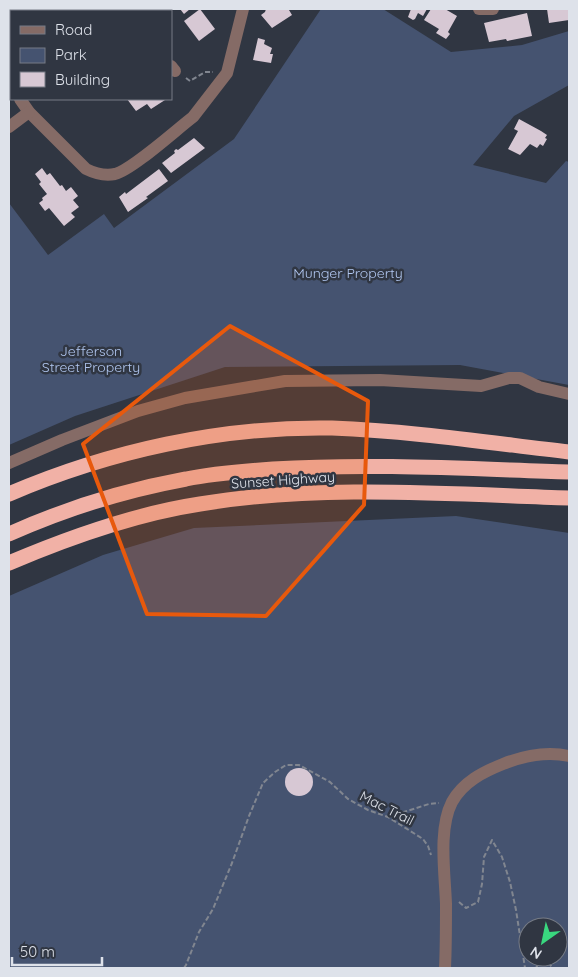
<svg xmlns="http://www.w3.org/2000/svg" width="578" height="977" font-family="Quicksand,sans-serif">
<rect width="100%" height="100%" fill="#303642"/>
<!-- green -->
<g fill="#455370" fill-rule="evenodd">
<polygon points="321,9 383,9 451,52 522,45 569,31 569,85 514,116 473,165 546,183 566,161 569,162 569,385 460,365 225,367 75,416 9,445 9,203 48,255 104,214 114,228 234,139"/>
<path d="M456,516L569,533V968H9V596L103,555L194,528ZM528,927H558V957H528Z"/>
</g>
<!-- building -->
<g fill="#d7c8d4">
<polygon points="9,9 31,9 28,11 11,11 11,24 9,25"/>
<polygon points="73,9 101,9 103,11 75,11"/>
<polygon points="180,9 190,9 184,14"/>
<polygon points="200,9 215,29 199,41 184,21"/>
<polygon points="266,9 291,9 289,10 292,15 272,28 261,15 265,12"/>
<polygon points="411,9 427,9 423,16 418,13 415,19 413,20 408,17"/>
<polygon points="431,9 445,9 457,16 448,32 450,34 446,39 436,33 439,29 424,20"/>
<polygon points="547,9 569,9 569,20 549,23"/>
<polygon points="527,13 532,36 507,41 506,39 489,42 484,23"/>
<polygon points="258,38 265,40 264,44 272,48 270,54 273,54 271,63 253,60"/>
<polygon points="127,99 163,99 165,100 151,109 147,104 136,111"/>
<polygon points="519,119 541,131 547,135 545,138 547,139 543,146 540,144 537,148 530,144 520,155 508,149 518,131 514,129"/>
<polygon points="194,138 205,148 171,173 162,163 175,153 174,151 176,149 178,150"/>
<polygon points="42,168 47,175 50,173 60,186 62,185 66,191 71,187 78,196 73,200 79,207 71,213 75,217 64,226 49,208 45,211 39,203 43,200 42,198 47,194 39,184 41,182 35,174"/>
<polygon points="159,169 168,181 146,197 148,198 128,212 119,197 125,192 126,194"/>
<circle cx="299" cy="782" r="14"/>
</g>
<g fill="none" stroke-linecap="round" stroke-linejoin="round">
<!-- path -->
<g stroke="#818690" stroke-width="2" stroke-dasharray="5 2.5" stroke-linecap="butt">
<polyline points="186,78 190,81 205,72 213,72"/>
<polyline points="388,817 429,804 439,803"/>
<polyline points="459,902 466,908 478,902 482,884 484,857 492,840 502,857 510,882 516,910 525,968"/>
<polyline points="543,957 553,968"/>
<polyline points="184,968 186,965 199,932 213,909 232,863 249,816 263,783 275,772 286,765 299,765 330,782 348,799 368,810 388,817 423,839 428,846 431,855"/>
<polyline points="536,968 542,957"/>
</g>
<!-- minor -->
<g stroke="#856b66" stroke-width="12">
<polyline points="130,9 132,11"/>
<polyline points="479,9 493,9"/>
<polyline points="171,66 175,71"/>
<polyline points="9,84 11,87"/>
<path d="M20,99L29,112L86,169C96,174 104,176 115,174C132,170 177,129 193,117L227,73L243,9"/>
<polyline points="9,127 29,112"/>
<polyline points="9,463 62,440 138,411 185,398 285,381 380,380 481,386 509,378 520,378 539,387 569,394"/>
<path d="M445,968C446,947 446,925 446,904C445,874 438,829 452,802C463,782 483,772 503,764C523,756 547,751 569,756"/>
</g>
<!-- highway -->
<g stroke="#f1b1a6" stroke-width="15">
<path d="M9,494C109,451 222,426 332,428C412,431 491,443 569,452"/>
<path d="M9,534C65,509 126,490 186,479C215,473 244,471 273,469C372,463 471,469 569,472"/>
<path d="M9,563C70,537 134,514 200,504C321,484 447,494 569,498"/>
</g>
</g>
<!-- marked area -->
<path fill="#e8590c" fill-opacity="0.2" stroke="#e8590c" stroke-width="4" stroke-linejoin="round" d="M230,326L368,401L364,505L266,616L147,614L83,444Z"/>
<g text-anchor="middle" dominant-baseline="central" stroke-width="5" stroke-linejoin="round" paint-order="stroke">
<!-- park labels -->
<g font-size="14" fill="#b1c7f1" stroke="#303642">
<text x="348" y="273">Munger Property</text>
<text x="91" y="351">Jefferson<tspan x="91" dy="16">Street Property</tspan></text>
</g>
<!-- street labels -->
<g font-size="14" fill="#dee2ea" stroke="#303642">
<text transform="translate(283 480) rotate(-4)">Sunset Highway</text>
<text transform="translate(387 808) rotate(27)">Mac Trail</text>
</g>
</g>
<!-- border -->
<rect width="578" height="977" fill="none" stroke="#dee2ea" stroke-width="20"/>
<!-- legend -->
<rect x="10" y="10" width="162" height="90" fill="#303642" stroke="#767b85"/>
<rect x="20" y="26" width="25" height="8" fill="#856b66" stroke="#767b85"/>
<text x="55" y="35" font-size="15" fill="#dee2ea">Road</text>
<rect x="20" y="48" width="25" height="15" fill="#455370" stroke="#767b85"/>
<text x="55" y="60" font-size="15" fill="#dee2ea">Park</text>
<rect x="20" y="72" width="25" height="15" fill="#d7c8d4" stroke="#767b85"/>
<text x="55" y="85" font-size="15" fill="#dee2ea">Building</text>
<!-- north arrow -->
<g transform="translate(543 942) rotate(213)"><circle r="24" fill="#303642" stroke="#767b85"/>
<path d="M0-4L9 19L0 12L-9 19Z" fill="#39d87f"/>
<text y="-8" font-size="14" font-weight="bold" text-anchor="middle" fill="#dee2ea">N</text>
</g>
<!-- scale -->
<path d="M12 957v8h90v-8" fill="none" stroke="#dee2ea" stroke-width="2.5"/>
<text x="20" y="957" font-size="15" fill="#dee2ea" stroke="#303642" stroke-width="4" paint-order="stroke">50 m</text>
</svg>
